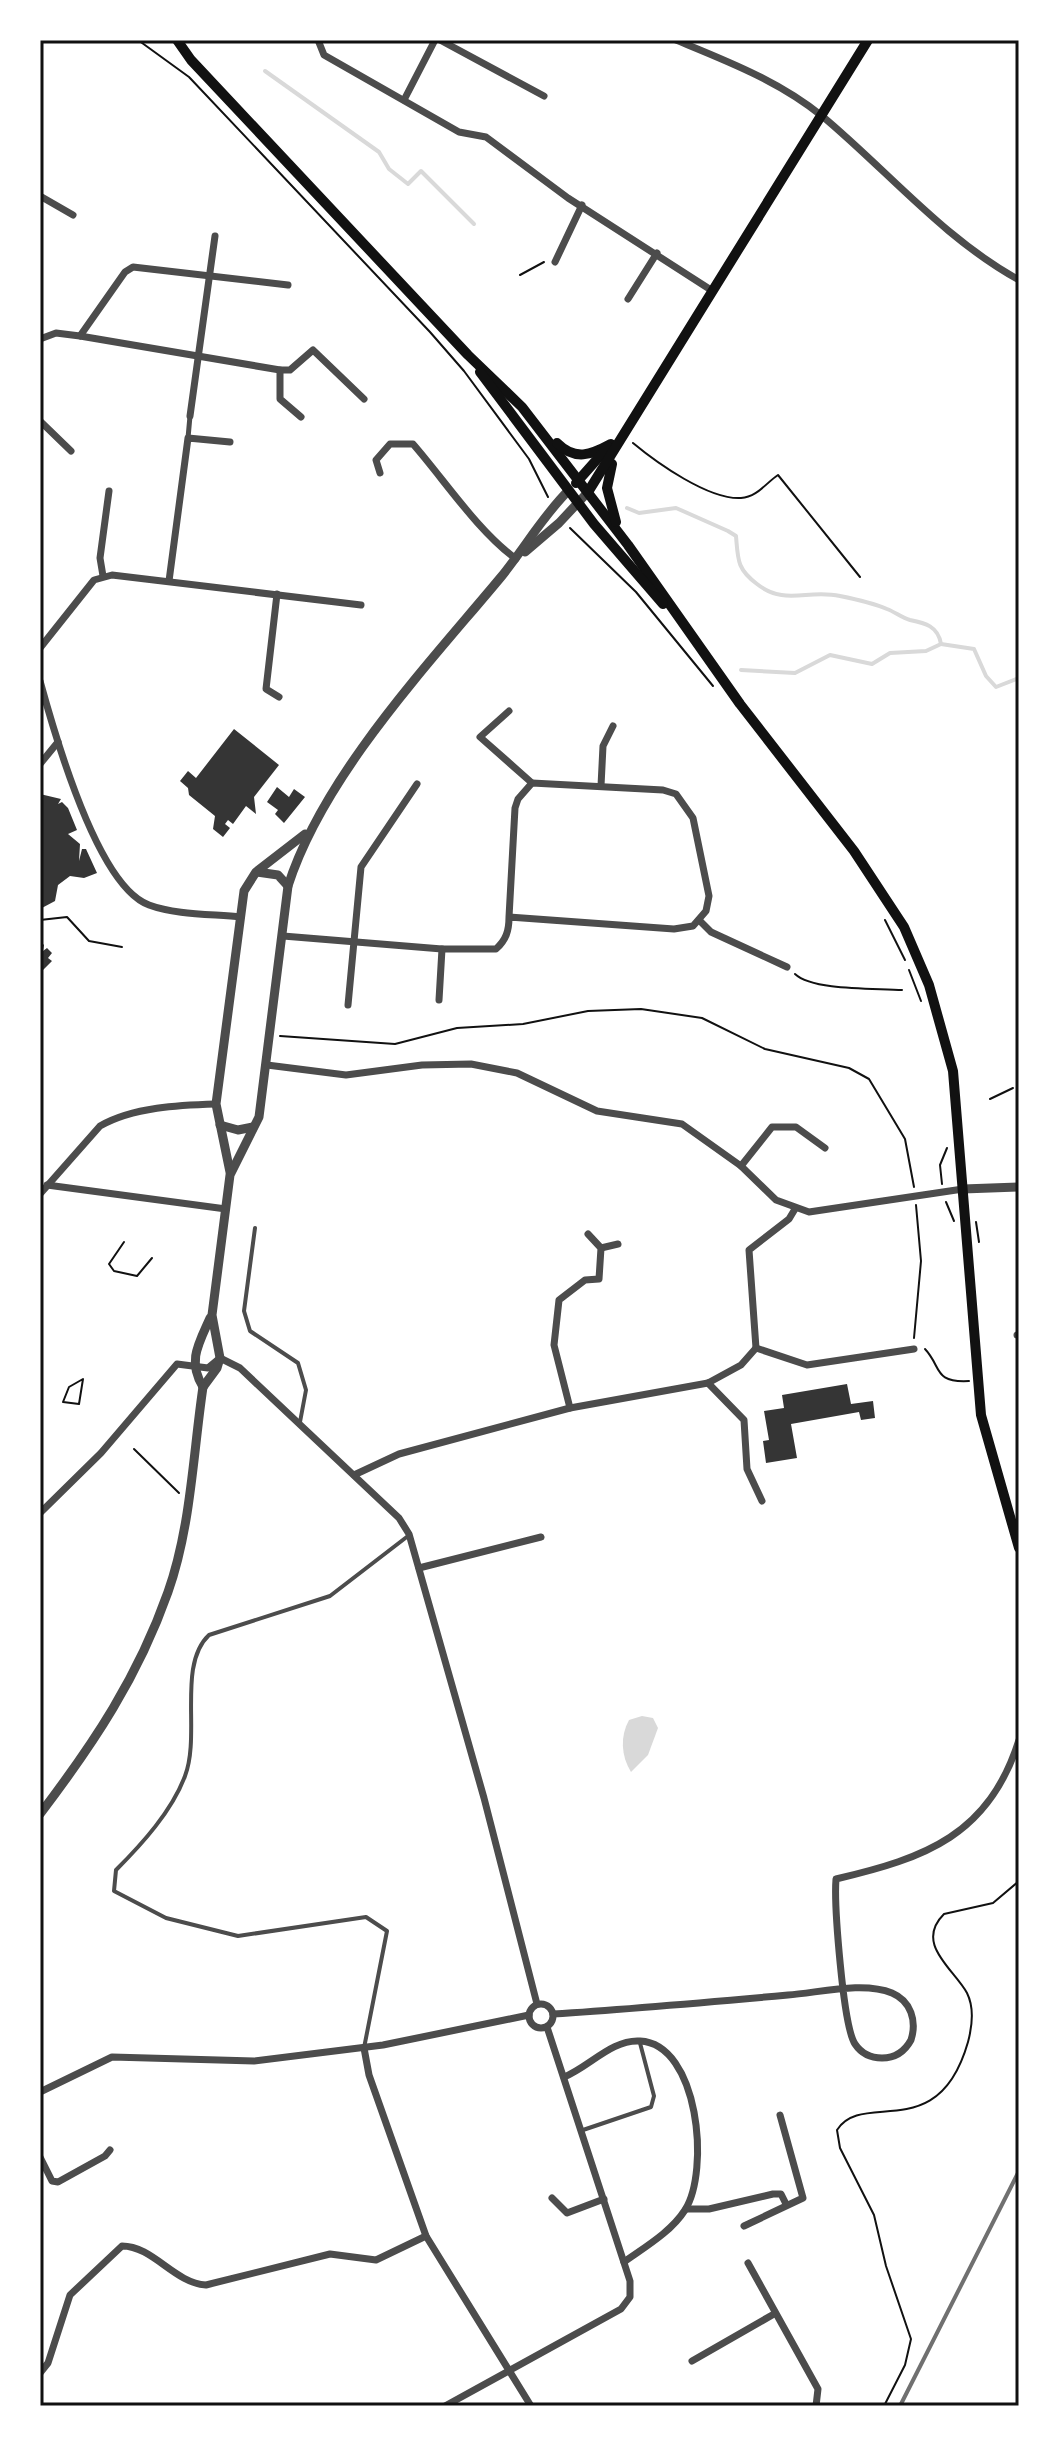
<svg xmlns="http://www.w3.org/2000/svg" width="1059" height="2446" font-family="Commissioner,sans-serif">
<rect width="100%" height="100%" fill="#fff"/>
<!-- water -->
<path fill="#d9d9d9" d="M642,1716L653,1718L658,1728L648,1755L631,1772C621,1756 620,1736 629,1720Z"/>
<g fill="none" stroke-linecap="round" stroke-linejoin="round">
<!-- stream -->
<g stroke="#d9d9d9" stroke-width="4">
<polyline points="265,71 379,152 389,169 408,184 421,171 474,224"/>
<path d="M627,508L639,513L676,508L728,531L736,536C738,560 737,569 757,584C785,606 807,589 840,596C855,599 873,603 887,609C895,612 902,618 910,620C925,623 938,626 941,644L974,649L986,676L996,687L1019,678"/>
<polyline points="741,670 795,673 830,655 872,664 890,653 926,651 941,644"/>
</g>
</g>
<!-- building -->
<g fill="#353535">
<polygon points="234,729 279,765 254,797 256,814 246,806 233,824 228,820 225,824 230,828 223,837 213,829 215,816 189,795 188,788 180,781 188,771 196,778"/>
<polygon points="277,787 289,797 294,789 305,797 284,823 275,814 278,810 267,802"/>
<polygon points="40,794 61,799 58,804 62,802 68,808 77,830 68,834 80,844 79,861 82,849 86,849 97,873 84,878 70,876 58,885 55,901 40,909"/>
<polygon points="40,941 44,945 43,951 47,948 52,953 48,958 52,961 40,973"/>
<polygon points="847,1384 851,1404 873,1401 875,1418 861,1420 859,1412 791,1424 797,1458 766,1463 763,1441 769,1440 764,1411 784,1408 782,1395"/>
</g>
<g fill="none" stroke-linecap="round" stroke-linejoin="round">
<!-- path -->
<g stroke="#111" stroke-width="2">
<polyline points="138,40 189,77 430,332 464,371 529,459 548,497"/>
<polyline points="520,275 544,262"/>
<path d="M633,443C657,463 709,500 741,498C757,497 766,483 778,475L860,577"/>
<polyline points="570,528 636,592 713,686"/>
<polyline points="40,920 67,917 89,941 122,947"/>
<polyline points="885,920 905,960"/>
<polyline points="909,970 921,1001"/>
<path d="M795,974C813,991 876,988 902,990"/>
<polyline points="280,1036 395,1044 457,1028 523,1024 588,1011 641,1009 702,1018 765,1049 849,1068 869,1079 905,1139 914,1187"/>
<polyline points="990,1099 1013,1088"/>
<polyline points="942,1184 940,1165 947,1148"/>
<polyline points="946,1202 954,1221"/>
<polyline points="976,1222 979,1242"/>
<polyline points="124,1242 109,1264 114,1271 137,1276 152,1258"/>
<polyline points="914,1338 921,1261 916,1205"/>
<path d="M925,1349C942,1367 933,1383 969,1381"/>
<polygon points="83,1379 79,1404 63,1402 69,1387"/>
<polyline points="134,1449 179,1493"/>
<path d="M884,2406L905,2365L911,2339L886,2266L874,2215L840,2148L837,2130C863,2089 938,2147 968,2042C972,2027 974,2007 967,1993C954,1969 914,1944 944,1914L993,1903L1019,1881"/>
</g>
<!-- service -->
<g stroke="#4c4c4c" stroke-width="4">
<polyline points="255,1228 244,1311 250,1331 298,1363 306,1390 300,1422"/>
<path d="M364,2048L387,1931L366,1917L238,1936L166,1918L114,1891L116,1870C142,1844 172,1811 185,1776C201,1734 177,1665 209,1635L330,1596L408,1536"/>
<polyline points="583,2130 651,2107 654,2096 640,2043"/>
</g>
<!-- pedestrian -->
<polyline stroke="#4c4c4c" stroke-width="5" points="188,438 190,416"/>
<!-- minor -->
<g stroke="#4c4c4c" stroke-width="7">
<polyline points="318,40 324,55 459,132 486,137 568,198 711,290"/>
<polyline points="440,40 544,96"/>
<path d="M676,40C727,61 779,81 822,116C888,171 943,238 1019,280"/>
<polyline points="404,100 435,40"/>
<polyline points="40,196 73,215"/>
<polyline points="555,262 582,205"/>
<polyline points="628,299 657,253"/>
<polyline points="80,336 125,272 133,267 288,285"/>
<polyline points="40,339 56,333 80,336 280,370 290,370 313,350 364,399"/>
<polyline points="280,370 280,399 301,417"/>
<polyline points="190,416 215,236"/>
<polyline points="40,421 71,451"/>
<path d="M380,473L376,460L390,444H413C446,482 477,530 516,559"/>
<polyline points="103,576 100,558 109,491"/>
<polyline points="169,581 188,438 230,442"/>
<polyline points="277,594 266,689 279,697"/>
<polyline points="40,648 94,580 112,575 361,605"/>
<path d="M40,681C54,732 97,886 149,905C176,915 212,914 241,917"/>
<polyline points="509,711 480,737 532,783"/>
<polyline points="40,764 58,742"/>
<polyline points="601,786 603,746 613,726"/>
<polyline points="700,921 711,932 787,967"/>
<path d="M283,936L442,949H496C506,940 509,931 509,917L515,808L518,799L532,783L663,790L676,794L693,818L709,896L706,911L693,926L674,929L509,917"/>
<polyline points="439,1000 442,949"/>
<polyline points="348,1005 361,867 417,784"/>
<polyline points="267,1065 346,1075 422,1065 471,1064 517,1073 597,1111 682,1124 741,1166 776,1200 809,1212 963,1189"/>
<polyline points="741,1166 772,1127 796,1127 825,1148"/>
<polyline points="47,1185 226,1209"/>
<path d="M40,1194L100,1126C133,1107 180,1105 216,1104"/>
<polyline points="601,1248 618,1244"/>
<polyline points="1017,1335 1019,1335"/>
<polyline points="756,1348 807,1365 914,1349"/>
<polyline points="756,1348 749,1250 789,1219 795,1209"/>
<polyline points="708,1383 744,1420 747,1469 762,1501"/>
<polyline points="570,1408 554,1345 559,1300 585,1280 599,1279 601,1248 588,1234"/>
<polyline points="354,1475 399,1454 570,1408 708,1383 741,1365 756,1348"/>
<polyline points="40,1513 101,1453 177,1364 208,1368 220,1358 240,1368 399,1518 409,1534 484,1798 537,2004"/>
<polyline points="419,1568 541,1537"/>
<circle cx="541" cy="2016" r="12"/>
<path d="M553,2014C632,2009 710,2002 788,1995C818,1993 863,1981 892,1993C911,2001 917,2021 911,2040C905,2051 895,2058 882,2058C871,2058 861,2053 855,2044C843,2026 834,1904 836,1879C926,1858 989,1835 1019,1740"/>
<polyline points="364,2048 369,2075 426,2236 531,2406"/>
<path d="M564,2077C589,2067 612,2039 640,2041C699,2044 710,2171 685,2210C671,2232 645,2247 624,2262"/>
<polyline points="40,2092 112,2057 254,2061 383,2045 529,2015"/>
<polyline points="40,2157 52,2181 58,2182 105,2156 110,2150"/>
<polyline points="552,2198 567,2213 604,2199"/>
<polyline points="686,2209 709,2209 773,2194 781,2194 786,2204"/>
<polyline points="744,2226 803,2198 780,2115"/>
<polyline points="748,2263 818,2389 816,2406"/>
<polyline points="692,2361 774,2314"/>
<path d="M40,2373L48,2363L70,2295L122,2246C153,2246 174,2283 206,2285L330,2254L376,2260L426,2236"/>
<polyline points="445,2406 621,2309 630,2297 630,2281 547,2027"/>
</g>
<!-- tertiary -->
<g stroke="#4c4c4c" stroke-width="9">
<polyline points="525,552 559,523 588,492"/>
<polyline points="257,872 278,875 288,886"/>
<polyline points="220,1125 238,1130 253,1127"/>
<polyline points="230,1172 216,1104 244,891 256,872 305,834"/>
<polyline points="963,1189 1019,1187"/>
<path d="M203,1387L217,1368L220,1358L212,1315L230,1175L259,1117L288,886C323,776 427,666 501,577C524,549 542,517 568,491"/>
<path d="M203,1387C187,1361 199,1343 210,1318"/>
<path d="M40,1814C94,1743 138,1677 168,1592C191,1527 193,1454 203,1387"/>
</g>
<!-- secondary -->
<g stroke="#111" stroke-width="10">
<polyline points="177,40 191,60 468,355 522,407 628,545 740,704 854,851 904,927 929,985 953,1071 981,1415 1019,1548"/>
<polyline points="480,372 594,524 663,604"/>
<path d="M557,443C575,461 591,455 611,444"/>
<polyline points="612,464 607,488 616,522"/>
<polyline points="576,483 608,447"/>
<polyline points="588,492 868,40"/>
</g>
<!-- rail -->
<polyline stroke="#707070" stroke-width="4" points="900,2406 1019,2171"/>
</g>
<!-- border -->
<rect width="1059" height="2446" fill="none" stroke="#ffffff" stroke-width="84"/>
<rect x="42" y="42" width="975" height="2362" fill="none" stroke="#111" stroke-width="3"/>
</svg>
